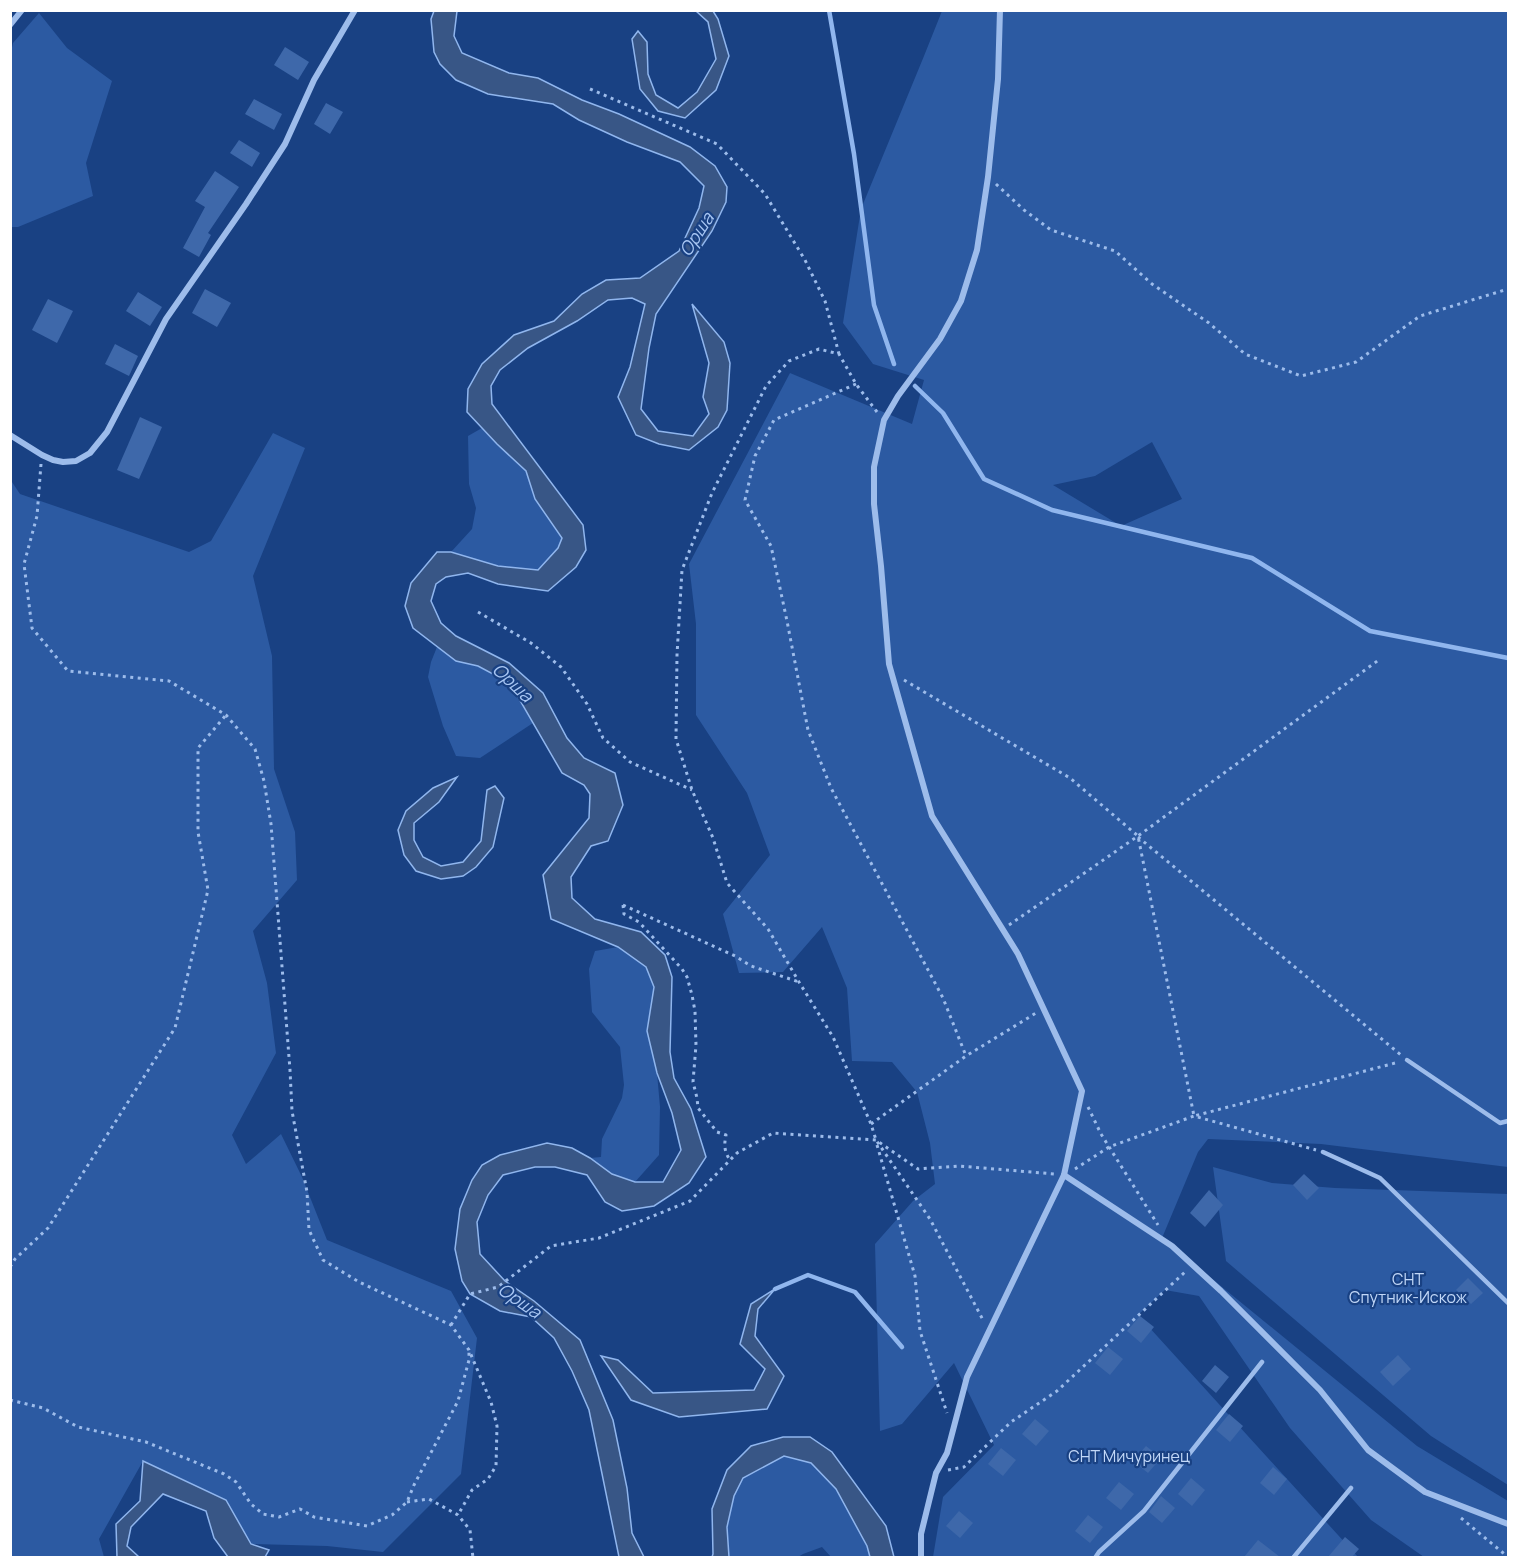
<svg xmlns="http://www.w3.org/2000/svg" width="1519" height="1568" font-family="Manrope,sans-serif">
<rect width="100%" height="100%" fill="#194183"/>
<!-- green -->
<g fill="#2c5aa2" fill-rule="evenodd">
<path d="M942,11H1508V1167L1321,1144L1208,1139L1198,1152L1162,1238L1417,1446L1508,1501V1557H1424L1371,1520L1290,1428L1199,1296L1165,1290L1138,1315L1358,1557H933L943,1497L994,1445L954,1363L902,1424L880,1431L875,1244L913,1201L935,1184L930,1143L917,1092L892,1062L852,1061L847,988L822,927L783,972L739,973L723,914L770,855L747,793L696,715V624L689,564L790,373L912,424L924,380L873,364L843,323L861,209L924,56ZM1152,442L1182,499L1121,526L1053,485L1095,476Z"/>
<polygon points="39,13 67,48 112,81 86,163 93,196 18,227 11,227 11,52 13,43"/>
<polygon points="482,428 526,471 535,499 562,538 558,548 538,570 498,566 451,552 472,529 476,508 469,484 468,436"/>
<polygon points="273,433 305,448 253,576 272,656 274,769 295,832 297,880 253,931 267,983 276,1053 232,1135 246,1164 281,1134 302,1177 327,1240 451,1291 477,1338 461,1474 383,1552 327,1546 251,1544 226,1500 143,1461 99,1539 104,1557 11,1557 10,479 20,494 189,552 211,541"/>
<polygon points="437,647 456,661 478,666 510,683 533,723 480,758 456,756 443,726 428,677 431,662"/>
<polygon points="618,947 646,967 654,987 647,1031 657,1073 660,1107 659,1155 635,1182 612,1174 590,1158 601,1157 602,1139 622,1098 624,1085 620,1047 592,1012 589,969 595,951"/>
<polygon points="1213,1167 1272,1183 1335,1188 1508,1194 1508,1485 1431,1436 1226,1261"/>
<polygon points="784,1455 811,1463 836,1489 867,1546 870,1557 831,1557 822,1547 803,1554 798,1557 729,1557 727,1527 734,1496 743,1478"/>
</g>
<!-- water -->
<g fill="#385686" stroke="#90b6ee" stroke-width="1.5">
<polygon points="434,11 457,11 454,36 462,53 509,73 538,78 582,100 619,114 690,147 715,166 727,187 726,202 712,231 656,314 649,348 641,409 658,431 693,436 709,414 703,397 709,363 692,304 724,342 730,363 727,410 718,427 689,450 659,444 636,435 618,397 630,367 645,304 632,298 608,300 577,321 528,348 500,370 491,386 492,404 583,525 586,550 576,567 548,591 498,584 468,573 446,577 436,584 431,601 441,623 456,636 509,663 543,693 567,738 584,758 615,773 623,805 608,841 591,846 571,877 572,898 595,919 641,932 665,955 672,977 670,1052 674,1078 691,1109 706,1157 689,1183 654,1206 622,1211 605,1202 587,1175 555,1167 535,1167 503,1175 488,1195 477,1222 480,1254 505,1281 534,1301 580,1340 613,1420 627,1488 632,1533 644,1557 619,1557 589,1410 572,1371 554,1338 531,1317 500,1311 470,1294 462,1281 455,1249 460,1209 472,1180 482,1165 500,1155 547,1143 572,1148 590,1158 612,1174 635,1182 663,1182 681,1150 672,1113 657,1073 647,1031 654,987 646,967 618,947 551,919 543,875 589,818 590,794 584,785 562,773 510,683 478,666 456,661 413,628 405,606 411,583 437,552 451,552 498,566 538,570 558,548 562,538 535,499 526,471 497,444 467,412 468,389 482,364 514,335 554,321 582,294 606,280 640,278 679,251 699,208 704,186 680,162 627,142 579,120 553,104 488,94 456,80 440,64 434,52 431,19"/>
<polygon points="696,11 713,11 718,19 729,56 716,90 685,118 658,111 640,89 632,39 638,31 647,42 648,74 656,95 678,108 697,92 716,59 708,22"/>
<polygon points="457,777 439,802 414,823 414,840 423,857 441,866 463,862 481,841 487,790 495,786 504,798 493,847 476,867 463,876 441,879 416,871 404,855 398,830 406,811 433,788"/>
<polygon points="775,1289 758,1309 755,1336 784,1376 767,1409 679,1417 631,1400 601,1356 618,1360 653,1393 754,1390 765,1369 740,1344 751,1304"/>
<polygon points="783,1437 810,1437 832,1452 886,1526 894,1557 870,1557 867,1546 836,1489 811,1463 784,1456 743,1478 734,1496 727,1527 729,1557 712,1557 713,1554 712,1509 727,1470 751,1446"/>
<polygon points="143,1461 226,1500 251,1544 269,1550 265,1557 228,1557 214,1538 206,1511 163,1494 131,1527 127,1546 139,1557 117,1557 116,1524 140,1501"/>
</g>
<g fill="none" stroke-linecap="round" stroke-linejoin="round">
<!-- stream -->
<g stroke="#90b6ee" stroke-width="4.5">
<polyline points="829,10 854,154 874,305 894,364"/>
<polyline points="915,386 943,413 984,479 1052,510 1252,558 1370,631 1508,658"/>
<polyline points="775,1289 808,1275 855,1292 902,1347"/>
</g>
</g>
<!-- building -->
<g fill="#3e68aa">
<polygon points="285,47 309,62 298,80 274,65"/>
<polygon points="254,99 282,114 274,130 245,114"/>
<polygon points="326,103 343,112 330,134 314,124"/>
<polygon points="239,140 260,153 252,167 230,153"/>
<polygon points="215,171 239,187 208,233 211,235 199,257 183,248 205,207 195,201"/>
<polygon points="205,289 231,303 217,327 192,313"/>
<polygon points="138,292 162,307 150,326 126,311"/>
<polygon points="48,299 73,311 57,343 32,330"/>
<polygon points="115,344 138,356 129,376 105,364"/>
<polygon points="140,417 162,427 139,479 117,470"/>
<polygon points="1304,1174 1319,1188 1307,1200 1293,1185"/>
<polygon points="1209,1190 1223,1205 1205,1227 1190,1213"/>
<polygon points="1468,1278 1483,1293 1471,1304 1456,1290"/>
<polygon points="1140,1316 1154,1327 1141,1343 1127,1331"/>
<polygon points="1108,1347 1123,1359 1110,1375 1095,1363"/>
<polygon points="1398,1355 1411,1369 1393,1386 1380,1372"/>
<polygon points="1215,1365 1229,1377 1216,1393 1202,1381"/>
<polygon points="1229,1414 1243,1426 1230,1442 1216,1430"/>
<polygon points="1035,1419 1049,1431 1036,1446 1022,1434"/>
<polygon points="1146,1446 1161,1458 1148,1473 1133,1461"/>
<polygon points="1001,1448 1016,1460 1003,1476 988,1464"/>
<polygon points="1273,1467 1287,1479 1274,1495 1260,1483"/>
<polygon points="1191,1478 1205,1490 1192,1506 1178,1494"/>
<polygon points="1119,1482 1134,1494 1121,1510 1106,1498"/>
<polygon points="1161,1496 1175,1508 1162,1523 1149,1512"/>
<polygon points="959,1511 973,1523 960,1538 946,1526"/>
<polygon points="1088,1515 1103,1527 1090,1543 1075,1531"/>
<polygon points="1345,1537 1359,1549 1352,1557 1328,1557"/>
<polygon points="1258,1540 1280,1557 1244,1557"/>
</g>
<g fill="none" stroke-linecap="round" stroke-linejoin="round">
<!-- path -->
<g stroke="#9dbceb" stroke-width="3" stroke-dasharray="3 4.5" stroke-linecap="butt">
<polyline points="590,89 717,144 765,194 805,260 825,301 839,354"/>
<polyline points="996,184 1024,210 1051,230 1115,251 1152,284 1209,323 1245,354 1301,376 1356,362 1420,316 1508,289"/>
<polyline points="856,384 774,420 755,456 745,500 771,546 787,621 808,730 831,788 943,998 966,1056"/>
<polyline points="877,412 856,384 839,354 819,349 789,361 766,386 712,493 682,570 677,655 676,739 692,790 713,838 727,883 768,929 799,982 833,1037 871,1124 876,1140 930,1219 983,1320"/>
<polyline points="41,464 37,516 24,564 32,628 68,671 169,681 226,715 255,749 264,781 271,824 290,1070 292,1111 307,1192 309,1230 323,1260 359,1282 451,1325 469,1350 491,1402 497,1426 496,1466 488,1479 472,1490 458,1515"/>
<polyline points="478,612 531,643 561,667 587,704 603,738 630,762 692,790"/>
<polyline points="904,680 1070,778 1138,836 1194,1116 1399,1062"/>
<polyline points="1138,837 1401,1055"/>
<path d="M623,905L624,914L639,922L682,969L687,977L692,995L695,1011L696,1045L693,1082L697,1098L698,1108L717,1132L726,1135C724,1145 724,1151 730,1160"/>
<polyline points="623,905 735,956 751,966 799,982"/>
<polyline points="1009,925 1138,836 1380,659"/>
<polyline points="1088,1107 1101,1134 1158,1225"/>
<polyline points="871,1124 966,1056 1036,1013"/>
<polyline points="877,1145 915,1276 920,1331 947,1413"/>
<polyline points="1075,1169 1109,1147 1194,1116 1316,1150"/>
<polyline points="10,1267 15,1259 48,1228 175,1028 208,890 198,832 198,748 226,715"/>
<polyline points="451,1325 470,1294 498,1287 551,1246 599,1238 690,1201 737,1153 773,1133 876,1140 918,1169 959,1166 1055,1174"/>
<polyline points="10,1400 43,1408 78,1427 146,1442 224,1474 236,1482 251,1504 263,1514 279,1517 300,1509 314,1517 367,1526 392,1515 407,1502 414,1485 458,1401 469,1360 469,1351"/>
<polyline points="948,1470 964,1467 1011,1422 1057,1391 1185,1272"/>
<polyline points="407,1502 429,1499 458,1515 470,1530 473,1558"/>
<polyline points="1461,1518 1508,1557"/>
</g>
<!-- service -->
<g stroke="#9dbceb" stroke-width="4.5">
<polyline points="1407,1060 1500,1123 1508,1121"/>
<polyline points="1323,1152 1380,1178 1508,1303"/>
<polyline points="1095,1558 1099,1552 1144,1511 1262,1362"/>
<polyline points="1293,1558 1351,1488"/>
</g>
<!-- minor -->
<g stroke="#9dbceb" stroke-width="6">
<polyline points="10,25 22,10"/>
<polyline points="10,435 42,455 53,460 63,462 76,461 90,453 107,432 166,319 246,204 285,144 314,80 355,10"/>
<polyline points="1064,1175 1172,1246 1221,1291 1320,1390 1368,1450 1425,1492 1508,1524"/>
<polyline points="921,1558 921,1534 936,1473 947,1453 967,1377 1064,1175 1082,1091 1018,954 932,816 889,664 881,566 874,504 874,467 884,420 898,396 940,339 961,301 977,250 988,177 998,79 1000,10"/>
</g>
</g>
<g text-anchor="middle" dominant-baseline="central" stroke-width="4.5" stroke-linejoin="round" paint-order="stroke">
<!-- park labels -->
<g font-size="16" fill="#c2d8f8" stroke="#194183">
<text x="1408" y="1279">СНТ<tspan x="1408" dy="18">Спутник-Искож</tspan></text>
<text x="1129" y="1456">СНТ Мичуринец</text>
</g>
<!-- water labels -->
<g font-size="18" font-style="italic" fill="#a8c6f3" stroke="#194183">
<text transform="translate(696 234) rotate(-57)">Орша</text>
<text transform="translate(513 682) rotate(43)">Орша</text>
<text transform="translate(520 1300) rotate(35)">Орша</text>
</g>
</g>
<!-- border -->
<rect width="1519" height="1568" fill="none" stroke="#ffffff" stroke-width="24"/>
</svg>
